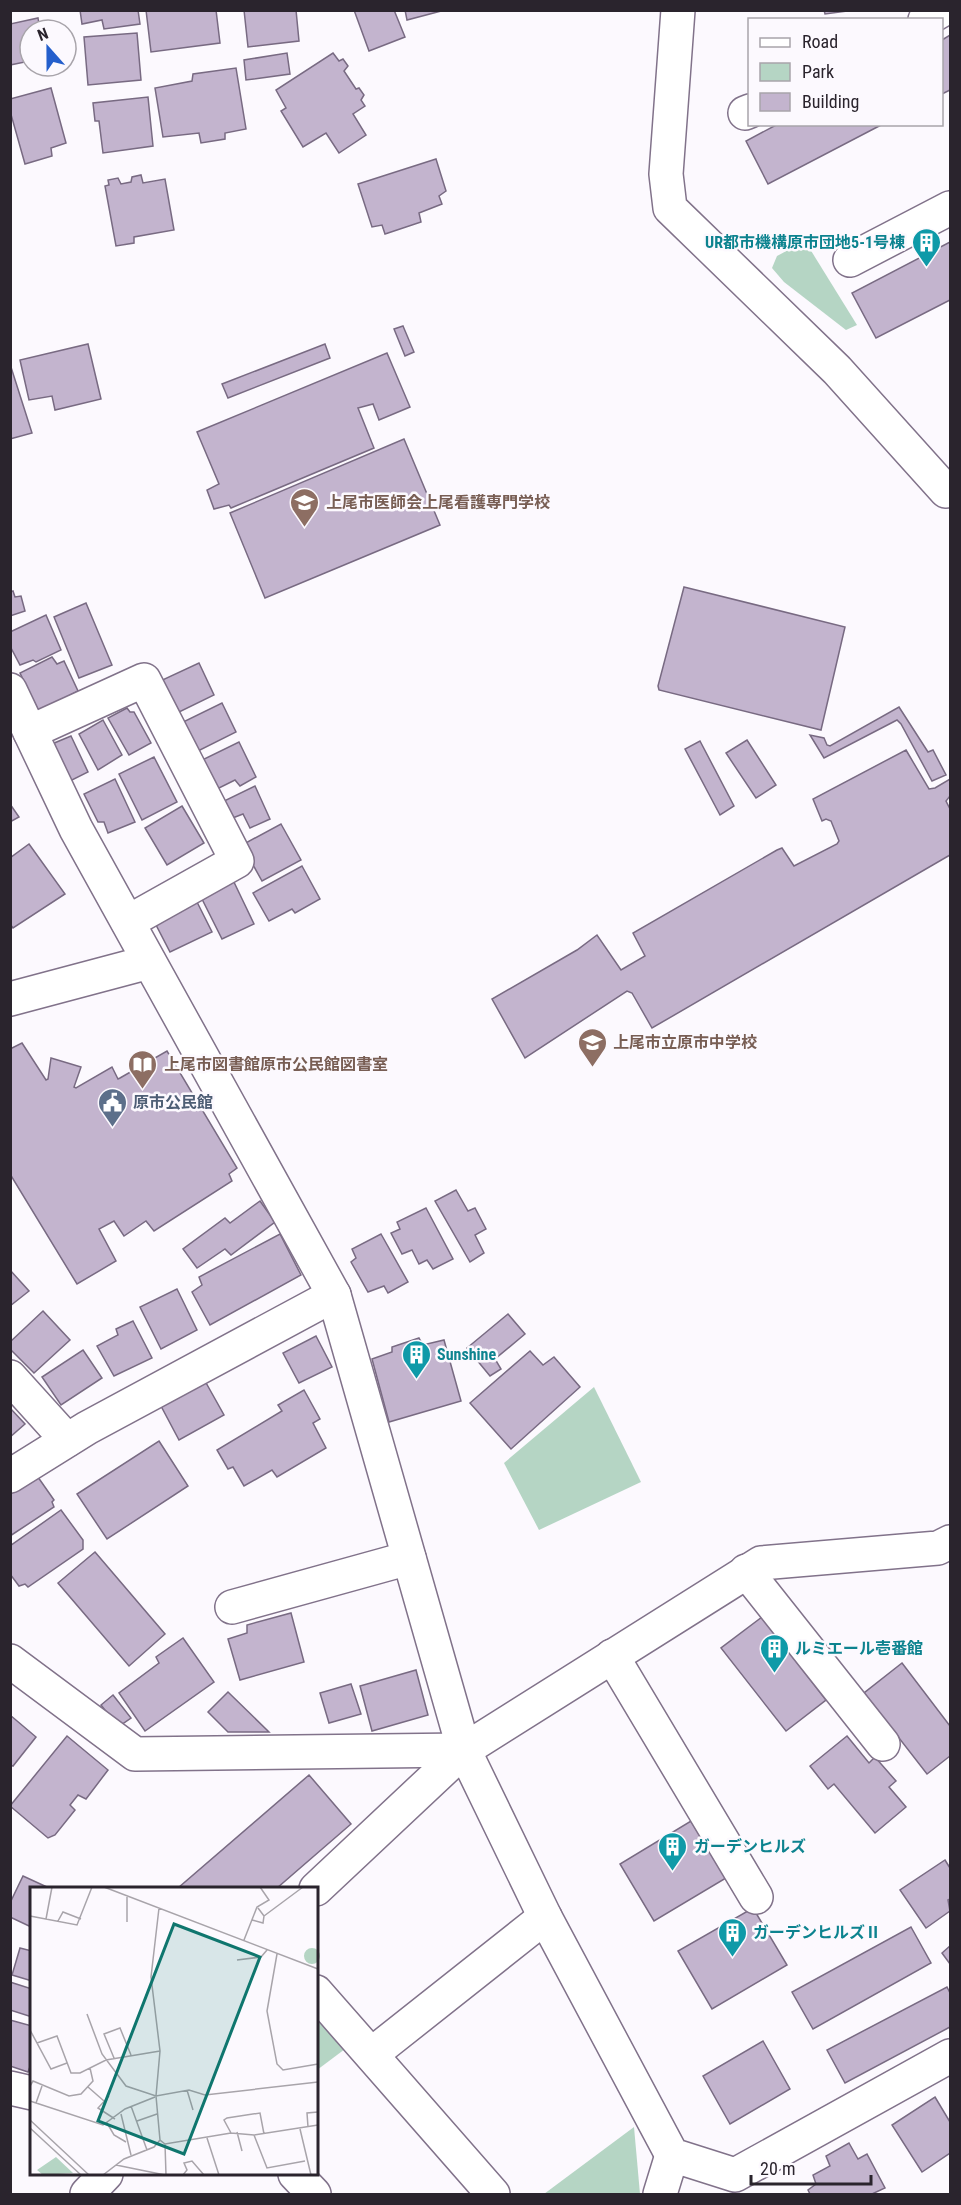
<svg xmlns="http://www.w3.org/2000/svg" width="961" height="2205" font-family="'Roboto Condensed','Noto Sans JP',sans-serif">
<rect width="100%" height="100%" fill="#fcf9fe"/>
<!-- green -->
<g fill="#b5d5c4">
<polygon points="805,241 857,325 846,330 784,282 772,268 777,256"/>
<polygon points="594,1387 641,1482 539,1530 504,1463"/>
<polygon points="317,2013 345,2049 317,2070"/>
<polygon points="634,2127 640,2194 544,2194"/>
</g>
<!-- building -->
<g fill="#c3b4ce" stroke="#786a82" stroke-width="1.5">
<polygon points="80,10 138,10 140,24 104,29 102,20 82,24"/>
<polygon points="146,10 216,10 220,43 151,52"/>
<polygon points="244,10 296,10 299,41 248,47"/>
<polygon points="354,10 394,10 405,37 369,51"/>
<polygon points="405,10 445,10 407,20"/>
<polygon points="824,10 855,10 825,14"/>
<polygon points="38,18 40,30 30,30 30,61 10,65 10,24"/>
<polygon points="137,33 141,80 88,85 84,37"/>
<polygon points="950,35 950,90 942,94 942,40"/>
<polygon points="287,53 290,74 246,80 244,60"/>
<polygon points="333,53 339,61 343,59 348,66 344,71 356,89 359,88 364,95 361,100 365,106 353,114 366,135 339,153 326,133 303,147 281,111 286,108 276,90"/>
<polygon points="236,68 246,129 225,133 225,139 201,143 199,133 163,137 155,88 192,81 193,74"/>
<polygon points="51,88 66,143 51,148 52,156 25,164 10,111 10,99"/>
<polygon points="148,97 153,146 103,153 99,121 95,121 93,103"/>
<polygon points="778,124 883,124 768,184 746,141"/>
<polygon points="436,159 446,191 439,196 442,204 419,213 421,222 385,234 382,225 372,227 358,184"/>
<polygon points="141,175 143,183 165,179 174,230 134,237 134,243 116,246 105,186 109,185 108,180 118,178 121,184 131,182 132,177"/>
<polygon points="950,242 950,300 876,338 852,293"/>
<polygon points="403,326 414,352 405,356 394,329"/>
<polygon points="88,344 101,399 55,410 52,396 29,400 20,360"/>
<polygon points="325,344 330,358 228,398 222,384"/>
<polygon points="387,353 410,407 379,420 373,404 358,408 374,448 231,508 229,505 214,509 207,490 219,484 197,432"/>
<polygon points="10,364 32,433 10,439"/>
<polygon points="404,439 440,525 265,598 230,513"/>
<polygon points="684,587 845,627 821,730 659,690 658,686"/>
<polygon points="13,591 15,597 21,596 25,611 10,616 10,592"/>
<polygon points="86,603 112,665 79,678 54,617"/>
<polygon points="46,615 61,650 36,662 33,660 20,665 10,646 10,632"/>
<polygon points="52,657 57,664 64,661 78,691 39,712 20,673"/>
<polygon points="199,663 214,695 173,715 158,682"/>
<polygon points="222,703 236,732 194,753 179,724"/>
<polygon points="899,707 928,752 933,750 946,775 932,781 901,724 897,720 824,758 810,735 824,738 827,745 830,746"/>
<polygon points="127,708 130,712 134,712 151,743 129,755 108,718"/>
<polygon points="103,720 122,755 98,770 79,734"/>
<polygon points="71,736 88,772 70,781 52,744"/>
<polygon points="747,740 776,785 756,798 726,753"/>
<polygon points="700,741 734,806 720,815 685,749"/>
<polygon points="239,742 256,777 240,786 235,780 213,791 198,762"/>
<polygon points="906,750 929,789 935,788 950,779 950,796 946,801 950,809 950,855 652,1028 632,993 627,991 525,1058 492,999 577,950 597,935 621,970 645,956 633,933 777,850 782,848 794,866 837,844 839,841 831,821 826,819 822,821 813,799"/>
<polygon points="154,757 177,802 142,820 119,774"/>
<polygon points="115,779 135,822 108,833 104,822 98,822 84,794"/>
<polygon points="255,786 270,819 250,828 243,814 230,819 222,802"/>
<polygon points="10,804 19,817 10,822"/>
<polygon points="182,806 204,843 167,865 145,828"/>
<polygon points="281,824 301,860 262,881 242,845"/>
<polygon points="29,844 65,894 13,928 10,924 10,858"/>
<polygon points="302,866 320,899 295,913 292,909 269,921 253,893"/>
<polygon points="232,878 254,924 222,939 200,895"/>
<polygon points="196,900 212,932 170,952 154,921"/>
<polygon points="22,1043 46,1080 48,1079 51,1058 81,1067 74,1087 76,1088 112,1067 118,1079 120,1078 167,1051 237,1168 229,1174 232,1181 154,1231 146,1221 124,1236 114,1221 99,1229 116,1261 77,1284 10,1174 10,1049"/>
<polygon points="456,1190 468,1211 475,1208 486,1229 475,1235 484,1253 470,1262 435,1201"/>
<polygon points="260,1201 275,1222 231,1255 225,1249 197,1268 183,1249 225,1218 230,1223"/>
<polygon points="426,1208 453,1259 433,1269 427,1260 419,1264 412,1250 402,1254 391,1233 400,1229 397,1222"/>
<polygon points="280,1234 301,1275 210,1325 192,1292 202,1285 199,1277"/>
<polygon points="381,1234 408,1282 388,1293 384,1286 368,1292 351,1262 356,1258 352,1249"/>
<polygon points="10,1270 29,1291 10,1306"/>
<polygon points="177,1289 197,1330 161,1349 140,1307"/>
<polygon points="43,1311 70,1340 34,1373 10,1349 10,1342"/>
<polygon points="508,1314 525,1334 495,1359 501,1369 490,1376 467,1348"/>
<polygon points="133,1321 152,1358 114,1376 97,1346 118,1335 116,1329"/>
<polygon points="316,1336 332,1367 299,1383 283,1353"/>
<polygon points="419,1338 423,1345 444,1340 461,1401 389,1422 372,1359 392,1352 392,1347"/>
<polygon points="83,1350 102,1378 61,1405 42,1377"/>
<polygon points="530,1351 543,1365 554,1357 580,1387 511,1449 470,1403"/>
<polygon points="205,1381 224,1415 179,1440 161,1406"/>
<polygon points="304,1390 320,1419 313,1423 326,1448 277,1477 272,1470 244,1486 233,1467 228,1469 217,1450 282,1411 278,1405"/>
<polygon points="10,1408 25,1424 10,1437"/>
<polygon points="159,1441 188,1486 107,1539 77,1494"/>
<polygon points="33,1470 54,1500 52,1502 54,1507 10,1536 10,1485"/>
<polygon points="61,1510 83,1540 83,1549 28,1587 25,1584 19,1586 10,1574 10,1546"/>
<polygon points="95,1552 165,1634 129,1666 58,1583"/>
<polygon points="291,1613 304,1662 240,1680 228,1639 247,1633 247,1625"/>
<polygon points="762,1617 826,1700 786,1731 721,1648"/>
<polygon points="183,1638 214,1682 145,1731 119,1693 159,1663 156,1657"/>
<polygon points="902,1663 950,1726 950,1756 927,1774 864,1693"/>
<polygon points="416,1670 428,1715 372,1731 360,1686"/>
<polygon points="351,1684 361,1714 329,1723 320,1693"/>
<polygon points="228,1692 269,1732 228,1732 208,1712"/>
<polygon points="113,1695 131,1718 118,1727 101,1705"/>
<polygon points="10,1715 36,1737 13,1766 10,1765"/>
<polygon points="67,1736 108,1770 86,1799 78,1795 70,1805 75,1810 55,1835 48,1838 10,1806"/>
<polygon points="847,1736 869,1763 875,1757 896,1781 889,1787 906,1807 875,1833 834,1784 828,1789 810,1766"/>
<polygon points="309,1775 351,1824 277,1888 178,1888"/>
<polygon points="691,1821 726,1878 654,1921 620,1864"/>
<polygon points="945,1860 950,1868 950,1899 948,1900 950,1911 926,1928 900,1890"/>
<polygon points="23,1876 47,1887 46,1888 32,1888 32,1920 29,1926 10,1917 10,1903"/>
<polygon points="753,1908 787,1965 712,2009 678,1951"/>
<polygon points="911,1927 931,1963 813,2029 792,1992"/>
<polygon points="950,1946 950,1964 942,1953"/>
<polygon points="20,1948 32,1951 32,1981 12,1975"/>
<polygon points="10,1982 32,1989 32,2017 10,2010"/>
<polygon points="947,1987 950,1993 950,2027 845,2083 827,2050"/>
<polygon points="10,2020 32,2026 32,2061 28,2072 10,2066"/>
<polygon points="763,2041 790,2089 730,2124 703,2076"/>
<polygon points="935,2097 950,2122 950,2153 922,2172 892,2125"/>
<polygon points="849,2143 858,2159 867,2154 885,2188 872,2194 810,2194 808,2190 816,2184 813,2175 830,2166 826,2156"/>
</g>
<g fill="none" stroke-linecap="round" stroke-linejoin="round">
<defs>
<g id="minor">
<polyline points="678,10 666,174 670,208 837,370 946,491"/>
<polyline points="925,20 942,10"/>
<polyline points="745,113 750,111"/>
<polyline points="850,260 950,208"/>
<polyline points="10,690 76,829 334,1295 464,1750 545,1917 672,2155 735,2175 950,2056"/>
<polyline points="30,732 144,680 237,861 128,922"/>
<polyline points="10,999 149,962"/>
<polyline points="10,1377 67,1440"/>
<polyline points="10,1476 87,1428 334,1295"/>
<polyline points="746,1571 883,1744"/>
<polyline points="232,1607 409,1558"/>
<polyline points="612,1656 756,1897"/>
<polyline points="10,1661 135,1754 464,1750 761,1563 938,1548 950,1542"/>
<polyline points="316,1889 464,1750"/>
<polyline points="316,1992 493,2194"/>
<polyline points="372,2054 545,1917"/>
<polyline points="10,2088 32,2093"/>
<polyline points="295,2174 314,2194"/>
<polyline points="87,2194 106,2174"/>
<polyline points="660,2194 672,2155"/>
</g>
</defs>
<!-- minor casing -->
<use href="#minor" stroke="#81728a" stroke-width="36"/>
<!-- minor -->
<use href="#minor" stroke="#fff" stroke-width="33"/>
</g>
<!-- icons -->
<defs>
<symbol id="building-pin" viewBox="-11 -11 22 30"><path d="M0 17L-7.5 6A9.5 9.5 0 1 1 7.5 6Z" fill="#0f9aa8" stroke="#fcf9fe"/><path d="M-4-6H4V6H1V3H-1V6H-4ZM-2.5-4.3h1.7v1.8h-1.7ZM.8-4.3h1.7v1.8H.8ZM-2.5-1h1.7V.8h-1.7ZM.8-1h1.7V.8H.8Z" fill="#fff"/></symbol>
<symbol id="university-pin" viewBox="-11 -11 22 30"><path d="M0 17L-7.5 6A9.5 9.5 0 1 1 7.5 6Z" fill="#8d6e63" stroke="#fcf9fe"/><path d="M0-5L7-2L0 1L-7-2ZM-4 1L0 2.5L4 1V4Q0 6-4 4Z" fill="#fff"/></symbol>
<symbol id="school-pin" viewBox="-11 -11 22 30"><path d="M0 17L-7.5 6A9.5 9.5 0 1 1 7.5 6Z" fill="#8d6e63" stroke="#fcf9fe"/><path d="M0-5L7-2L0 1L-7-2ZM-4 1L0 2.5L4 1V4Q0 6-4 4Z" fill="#fff"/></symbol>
<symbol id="library-pin" viewBox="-11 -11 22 30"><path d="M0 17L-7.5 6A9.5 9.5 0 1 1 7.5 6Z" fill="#8d6e63" stroke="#fcf9fe"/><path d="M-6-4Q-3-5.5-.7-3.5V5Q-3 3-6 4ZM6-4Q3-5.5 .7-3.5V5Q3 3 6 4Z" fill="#fff"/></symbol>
<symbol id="civic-pin" viewBox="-11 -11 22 30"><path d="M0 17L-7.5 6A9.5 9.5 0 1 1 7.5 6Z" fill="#5c6f8a" stroke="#fcf9fe"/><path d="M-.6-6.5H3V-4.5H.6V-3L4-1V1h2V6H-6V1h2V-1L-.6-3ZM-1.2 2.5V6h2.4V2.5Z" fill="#fff"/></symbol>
</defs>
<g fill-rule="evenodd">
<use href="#building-pin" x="910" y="226" width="33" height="45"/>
<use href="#university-pin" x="288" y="486" width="33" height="45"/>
<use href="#school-pin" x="576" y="1026" width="33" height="45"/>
<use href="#library-pin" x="126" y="1048" width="33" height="45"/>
<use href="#civic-pin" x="96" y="1086" width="33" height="45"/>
<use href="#building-pin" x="400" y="1338" width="33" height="45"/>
<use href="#building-pin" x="758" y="1632" width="33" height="45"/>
<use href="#building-pin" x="656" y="1830" width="33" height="45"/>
<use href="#building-pin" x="716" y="1916" width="33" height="45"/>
</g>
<g text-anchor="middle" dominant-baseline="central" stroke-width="5" stroke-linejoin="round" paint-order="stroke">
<!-- culture labels -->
<g font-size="16" font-weight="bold" fill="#0d838f" stroke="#fcf9fe" text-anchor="start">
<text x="905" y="242" text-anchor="end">UR都市機構原市団地5-1号棟</text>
<text x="437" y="1354">Sunshine</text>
<text x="795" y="1648">ルミエール壱番館</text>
<text x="694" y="1846">ガーデンヒルズ</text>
<text x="753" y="1932">ガーデンヒルズⅡ</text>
</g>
<!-- education labels -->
<g font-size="16" font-weight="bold" fill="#785e54" stroke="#fcf9fe" text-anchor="start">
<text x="326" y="502">上尾市医師会上尾看護専門学校</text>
<text x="613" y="1042">上尾市立原市中学校</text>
<text x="164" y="1064">上尾市図書館原市公民館図書室</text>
</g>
<!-- service labels -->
<g font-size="16" font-weight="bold" fill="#4e5e75" stroke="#fcf9fe" text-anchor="start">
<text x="133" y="1102">原市公民館</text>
</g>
</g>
<!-- overview -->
<g transform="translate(30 1887)">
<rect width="288" height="288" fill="#fcf9fe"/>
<path d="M274 69a8 8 0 1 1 16 0a8 8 0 1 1-16 0ZM26,270L43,286L13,288L7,283Z" fill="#b5d5c4"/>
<path fill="none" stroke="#a8a4aa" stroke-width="1.5" d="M74,0L288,82M97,10V35M129,21L121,90L130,164L126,209L130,253L135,257L201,246L224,248L288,238M0,29L47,38L62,0M234,29L273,0M16,32L22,0M222,33L233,36L234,29L228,21M28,34L33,25L51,32M214,53L227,20L239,13L230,0M247,67L237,124L247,177L253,183L288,177M207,73L231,70L237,63M57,127L72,167L96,199L126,209L159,203L175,208L288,195M0,143L21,182L37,176M7,156L27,149L41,186H50L76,173L130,164M84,171L74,147L90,141L101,168M0,199L3,194L39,209L51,207L63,194L60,181M58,200L74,214M157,203L163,223M79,209L68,221L85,232M0,214L73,238L95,222L125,210M6,216L12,199M101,219L117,263M91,227L101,268M0,233L59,288M107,234L127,227M77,236L84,248L96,255M278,240L277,226L288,225M0,241L51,288M270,242L281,288M207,245L212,264M201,246L194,233L197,231L230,226L234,247M224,248L237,281L275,274M177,251L189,288M135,257L136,288M86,278L135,288M73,288L94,272L124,260L130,253M153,288L157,283L154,276L162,274L174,288"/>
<path fill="#0f766e" fill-opacity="0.15" stroke="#0f766e" stroke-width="3" d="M144,37L230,70L154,267L68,234Z"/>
<rect width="288" height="288" fill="none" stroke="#2a242d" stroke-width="3"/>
</g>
<!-- border -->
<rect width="961" height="2205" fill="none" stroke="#2a242d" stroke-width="24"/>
<!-- legend -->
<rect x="748" y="18" width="195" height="108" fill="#fcf9fe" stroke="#a8a4aa" stroke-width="1.5"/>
<rect x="760" y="38" width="30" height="9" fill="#ffffff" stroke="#a8a4aa" stroke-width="1.5"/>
<text x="802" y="48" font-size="18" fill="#2a242d">Road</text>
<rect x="760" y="63" width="30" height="18" fill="#b5d5c4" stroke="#a8a4aa" stroke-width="1.5"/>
<text x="802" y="78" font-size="18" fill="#2a242d">Park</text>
<rect x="760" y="93" width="30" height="18" fill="#c3b4ce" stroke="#a8a4aa" stroke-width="1.5"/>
<text x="802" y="108" font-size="18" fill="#2a242d">Building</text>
<!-- north arrow -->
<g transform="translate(48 48) rotate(339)"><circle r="28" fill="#fcf9fe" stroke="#a8a4aa" stroke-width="1.5"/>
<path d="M0-4.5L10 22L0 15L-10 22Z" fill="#245fcc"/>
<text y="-9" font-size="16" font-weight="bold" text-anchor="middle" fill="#2a242d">N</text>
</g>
<!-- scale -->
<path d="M751 2175v9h120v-9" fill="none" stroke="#2a242d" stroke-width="3"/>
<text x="760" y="2175" font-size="18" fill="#2a242d" stroke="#fcf9fe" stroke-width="4.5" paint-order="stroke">20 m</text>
</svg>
